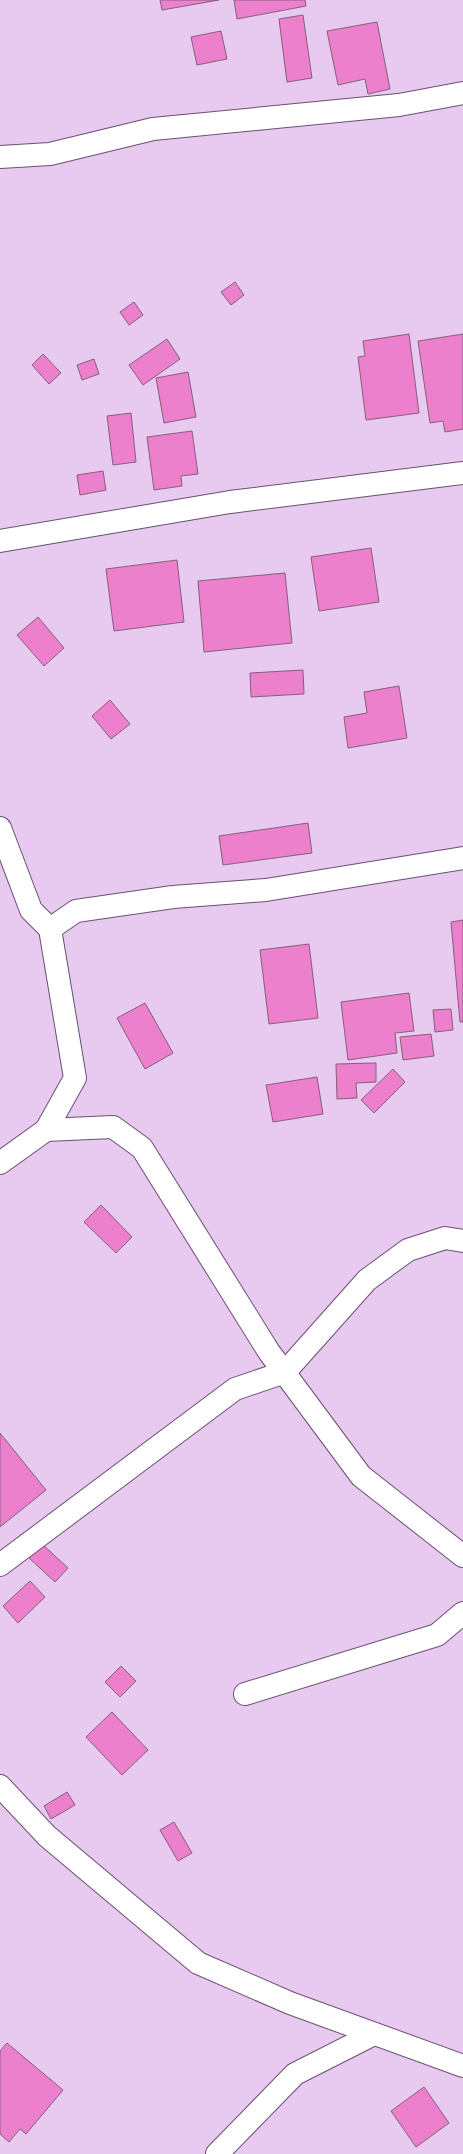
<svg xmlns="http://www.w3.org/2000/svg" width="463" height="2154" font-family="Raleway,sans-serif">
<rect width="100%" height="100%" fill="#e8c9f0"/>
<!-- building -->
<g fill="#ec80cd" stroke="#865f79">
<polygon points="160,0 219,0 162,10"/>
<polygon points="234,0 305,0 306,6 237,19"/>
<polygon points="303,15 312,78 287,82 279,19"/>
<polygon points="377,22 390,89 368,94 365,79 338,85 327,31"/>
<polygon points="221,31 227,59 197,65 191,37"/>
<polygon points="235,282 244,295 231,305 221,292"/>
<polygon points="134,302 143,315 129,325 120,312"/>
<polygon points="409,334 419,413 366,420 358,357 365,356 363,341"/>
<polygon points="463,334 463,429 445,432 443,421 430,423 418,341"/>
<polygon points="167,339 180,359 143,385 129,365"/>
<polygon points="43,354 61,373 49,384 32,365"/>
<polygon points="94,359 99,374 82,380 77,365"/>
<polygon points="188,372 196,417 164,423 156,378"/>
<polygon points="131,413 136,462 113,465 107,416"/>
<polygon points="192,431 198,474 181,476 182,486 154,490 147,437"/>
<polygon points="103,471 106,490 80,495 77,475"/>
<polygon points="371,548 379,602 319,611 311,557"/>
<polygon points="177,560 184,622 114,631 106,569"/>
<polygon points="285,573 292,643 204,652 198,581"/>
<polygon points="38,617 64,648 44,666 17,635"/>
<polygon points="303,670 304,694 251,697 250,673"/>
<polygon points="399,686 407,738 348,748 344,717 367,713 364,692"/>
<polygon points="110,700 130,724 111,739 92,716"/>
<polygon points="308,823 312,853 223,865 219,836"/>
<polygon points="463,920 463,1022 460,1022 451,922"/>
<polygon points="309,944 318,1018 269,1024 260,950"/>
<polygon points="409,993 414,1031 395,1033 397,1053 348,1060 341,1002"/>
<polygon points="145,1003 173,1053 145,1069 117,1018"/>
<polygon points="451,1009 453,1030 435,1032 433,1010"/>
<polygon points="431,1034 434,1056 403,1060 400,1037"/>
<polygon points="376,1063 376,1082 356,1083 357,1098 337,1099 336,1064"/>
<polygon points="393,1069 405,1082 374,1113 361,1100"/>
<polygon points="317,1077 323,1114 273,1122 266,1085"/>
<polygon points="101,1205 132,1237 116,1253 84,1222"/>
<polygon points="0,1433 46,1490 0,1527"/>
<polygon points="41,1543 68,1568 55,1582 28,1557"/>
<polygon points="30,1581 45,1597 18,1623 3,1606"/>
<polygon points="121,1666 136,1681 120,1697 105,1682"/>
<polygon points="112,1712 148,1750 122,1775 86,1737"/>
<polygon points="67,1792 75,1805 51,1819 44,1806"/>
<polygon points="174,1822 192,1853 178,1861 160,1830"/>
<polygon points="7,2043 63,2090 26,2134 20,2129 9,2142 0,2134 0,2051"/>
<polygon points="424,2087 449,2123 416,2147 391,2111"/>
</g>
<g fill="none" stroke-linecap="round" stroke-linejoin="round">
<defs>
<g id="minor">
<polyline points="0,157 50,154 153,129 399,105 463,93"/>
<polyline points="0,541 230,502 463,473"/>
<polyline points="0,828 31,910 50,929 75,1078 46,1130 0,1163"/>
<polyline points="50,929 76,911 173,897 266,890 463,858"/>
<polyline points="46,1130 113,1127 142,1148 269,1352 361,1476 463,1556"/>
<polyline points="0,1565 235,1389 285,1372 367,1280 408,1250 445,1238 463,1241"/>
<polyline points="245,1694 437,1635 463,1613"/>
<polyline points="0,1786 47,1836 198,1963 290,2003 463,2066"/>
<polyline points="217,2154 295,2074 374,2034"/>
</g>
</defs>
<!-- minor casing -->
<use href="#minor" stroke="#6a5071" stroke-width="24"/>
<!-- minor -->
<use href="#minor" stroke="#fff" stroke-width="22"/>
</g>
</svg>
